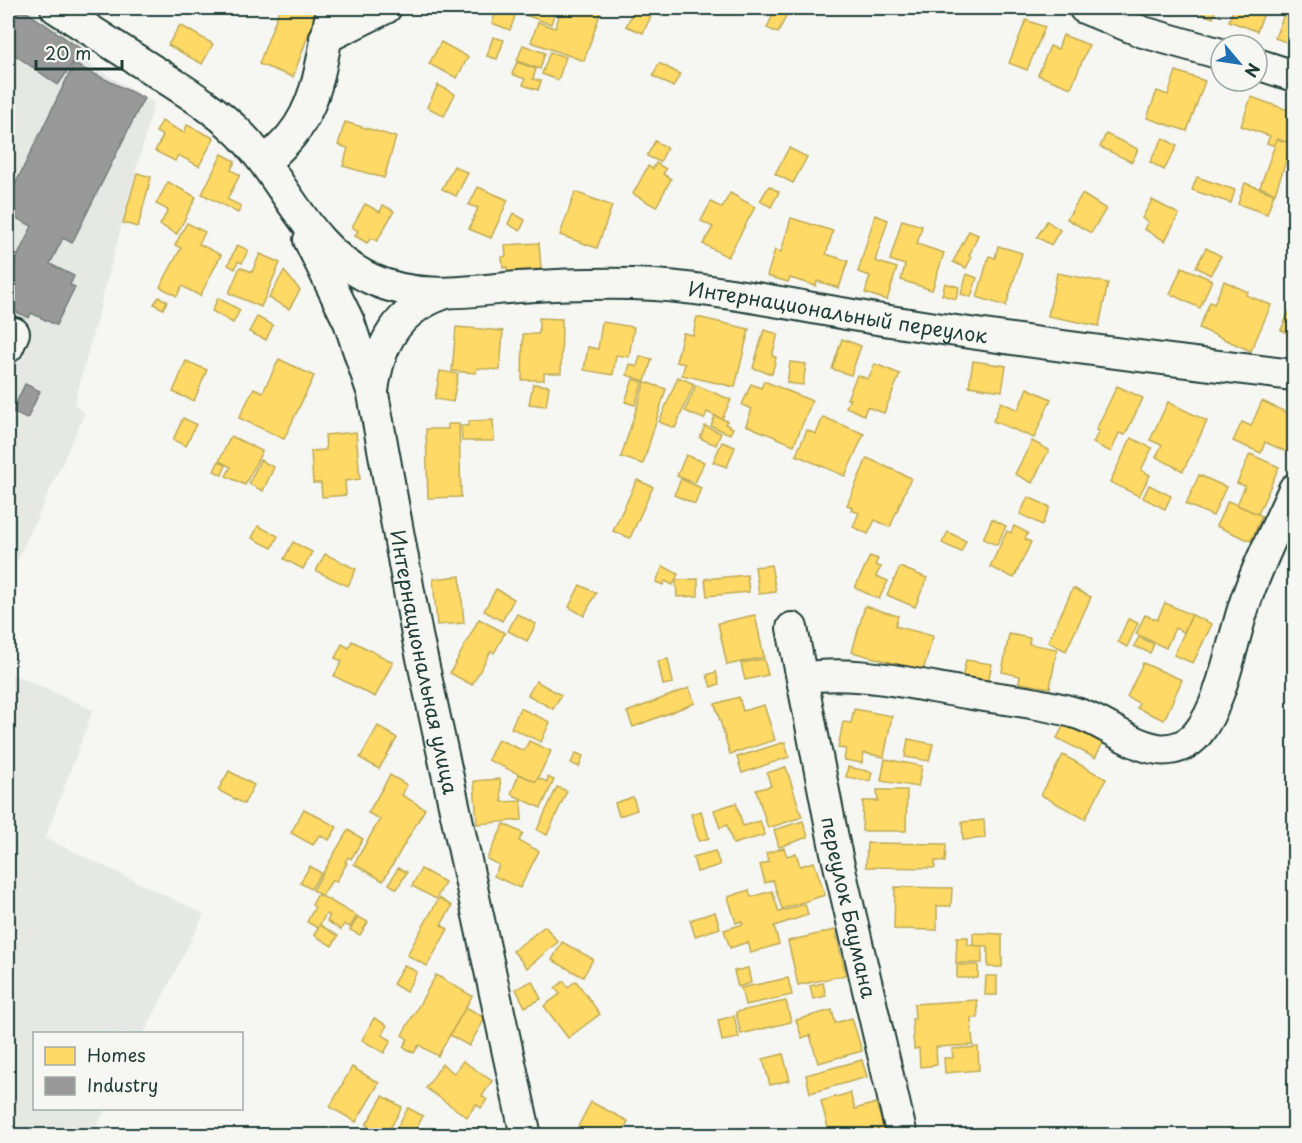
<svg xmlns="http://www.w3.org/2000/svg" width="1302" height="1143" font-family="'Playpen Sans',sans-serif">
<rect width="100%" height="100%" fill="#f6f6f2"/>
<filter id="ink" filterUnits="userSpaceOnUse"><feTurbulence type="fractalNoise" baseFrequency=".0167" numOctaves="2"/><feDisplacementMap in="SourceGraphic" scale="12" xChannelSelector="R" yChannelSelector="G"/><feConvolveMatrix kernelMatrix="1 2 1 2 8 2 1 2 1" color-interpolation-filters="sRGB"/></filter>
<g filter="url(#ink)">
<!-- built -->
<g fill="#e6e8e4">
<polygon points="8,8 29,8 89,51 84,61 154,103 74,405 85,413 8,581"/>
<polygon points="8,672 93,710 45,838 204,914 144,1033 34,1034 34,1108 106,1109 92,1135 8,1135"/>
</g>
<!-- homes -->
<g fill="#ffd966" stroke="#bcaa57" stroke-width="1.5">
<polygon points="95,8 114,8 111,15"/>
<polygon points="280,8 318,8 293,77 259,64"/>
<polygon points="497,8 518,8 510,30 492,23"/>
<polygon points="524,8 553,8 556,9 551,24 522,14"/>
<polygon points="562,8 602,8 584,61 531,42 538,22 555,28"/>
<polygon points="635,8 652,14 643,33 626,26"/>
<polygon points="695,8 715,8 712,15"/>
<polygon points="754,8 768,8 766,13"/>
<polygon points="776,8 799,8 795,15 788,12 778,33 767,28"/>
<polygon points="866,8 887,8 883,15"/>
<polygon points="1196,8 1216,8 1213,18 1195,11"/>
<polygon points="1234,8 1266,8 1257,31 1229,21"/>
<polygon points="1284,14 1294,18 1294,45 1275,38"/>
<polygon points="1026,20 1045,27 1027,70 1009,63"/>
<polygon points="180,25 213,44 202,64 168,45"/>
<polygon points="1063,35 1089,45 1071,88 1038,75 1050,46 1058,49"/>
<polygon points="493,37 504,40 497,59 487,56"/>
<polygon points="441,42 468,57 457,78 429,64"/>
<polygon points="523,45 545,53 540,69 517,61"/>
<polygon points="550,52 566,57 558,80 542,74"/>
<polygon points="517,62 536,69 533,79 541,81 538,90 523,85 525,79 512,74"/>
<polygon points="659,63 680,74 673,87 653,76"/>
<polygon points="1176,71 1205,81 1187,131 1147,118 1157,91 1168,95"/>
<polygon points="438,85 455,94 444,116 427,107"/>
<polygon points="1251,97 1294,112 1294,137 1292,144 1277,139 1275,146 1267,143 1270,136 1241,126"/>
<polygon points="162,121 184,133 187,125 214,138 199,166 178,155 175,161 155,151 163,136 156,132"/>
<polygon points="345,122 396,137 384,178 343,166 348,148 338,145"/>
<polygon points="1106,134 1138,149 1132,162 1100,147"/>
<polygon points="1163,138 1177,146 1164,170 1150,162"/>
<polygon points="1277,139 1292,144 1275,193 1260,187"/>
<polygon points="655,141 667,148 660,162 647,156"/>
<polygon points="789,148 807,157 793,183 775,174"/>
<polygon points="222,154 235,161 231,170 240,175 227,199 241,206 238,213 202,194"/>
<polygon points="656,163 666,169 663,174 671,179 656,207 633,194 648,166 653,169"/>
<polygon points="454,166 468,173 456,196 442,189"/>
<polygon points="137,173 151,177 138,227 123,223"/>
<polygon points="1197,177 1235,190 1231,203 1192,190"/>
<polygon points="168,182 196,197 177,234 160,225 168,210 156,204"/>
<polygon points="1245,183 1274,194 1267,214 1238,204"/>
<polygon points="769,186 779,192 771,207 760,201"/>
<polygon points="478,187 508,200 491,238 469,229 478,208 469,205"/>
<polygon points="575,192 612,206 597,248 560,235"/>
<polygon points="730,193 755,207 728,257 703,244 713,227 701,221 711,202 722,208"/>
<polygon points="1082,194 1106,209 1091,233 1067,219"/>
<polygon points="1152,200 1179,214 1165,241 1144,229 1148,222 1142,218"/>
<polygon points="365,204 380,212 383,205 394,211 377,241 371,238 367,243 355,236 358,231 352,227"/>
<polygon points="513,213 525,220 520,231 508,224"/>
<polygon points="875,215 888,220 875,261 897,268 887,300 865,293 870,276 858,272"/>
<polygon points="791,218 833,231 826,254 848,261 839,288 817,281 816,286 790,278 788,282 767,276 775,250 781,252"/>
<polygon points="902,220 922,226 917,244 944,253 932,290 901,280 905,265 890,260"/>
<polygon points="1047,221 1060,230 1051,245 1037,237"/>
<polygon points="187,223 205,232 199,244 221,255 200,296 182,286 177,296 160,287 181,248 175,245"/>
<polygon points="969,231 978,235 969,256 972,257 966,268 953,262"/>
<polygon points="539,243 541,269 507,272 507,267 503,268 502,257 506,256 505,245"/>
<polygon points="237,245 248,250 242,263 238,261 235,269 228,265"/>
<polygon points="998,246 1022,253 1006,306 977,297 989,256 995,258"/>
<polygon points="1206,248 1221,256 1210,275 1196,267"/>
<polygon points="260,254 280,263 261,307 229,293 240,267 252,272"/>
<polygon points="1182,267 1212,280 1200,308 1170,294"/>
<polygon points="284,271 300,290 289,309 269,298"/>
<polygon points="1057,273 1108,283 1099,326 1048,316"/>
<polygon points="967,274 977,278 971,297 961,294"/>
<polygon points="1224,281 1248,292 1246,295 1271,305 1251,351 1199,328 1210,302 1214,304"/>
<polygon points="945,283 959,287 956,299 942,295"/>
<polygon points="159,297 167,301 163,309 154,304"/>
<polygon points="218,298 240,310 233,323 212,311"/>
<polygon points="1294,301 1294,336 1281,330"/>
<polygon points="257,317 273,325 266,340 249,332"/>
<polygon points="697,317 749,329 735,387 682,375 685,364 676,362 683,333 693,335"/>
<polygon points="539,318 562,319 561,373 544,373 544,380 522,380 523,334 539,334"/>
<polygon points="602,322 634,327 629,357 616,355 613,375 584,370 588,347 598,349"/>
<polygon points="456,327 503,331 500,370 477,368 476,373 452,371"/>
<polygon points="764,330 778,334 772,356 776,357 772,374 753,368"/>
<polygon points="842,339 861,346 851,375 832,369"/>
<polygon points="640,356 652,359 645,381 627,375 630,364 637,367"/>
<polygon points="279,359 314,376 284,439 239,418 254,388 263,392"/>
<polygon points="186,361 207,370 194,401 173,392"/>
<polygon points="973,361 1006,366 1002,391 969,386"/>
<polygon points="790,362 806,364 803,385 787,383"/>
<polygon points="875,364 900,374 884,413 867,407 864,415 846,407 850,399 847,399 857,375 868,379"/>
<polygon points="440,371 458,374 453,402 435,399"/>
<polygon points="678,377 694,384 675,428 659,422"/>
<polygon points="633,379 643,382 635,405 625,402"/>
<polygon points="764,381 812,401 794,445 746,425 752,409 742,405 751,384 761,388"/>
<polygon points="645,382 666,389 643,464 621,457"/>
<polygon points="533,384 549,386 546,406 529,404"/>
<polygon points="696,385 731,400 722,419 707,412 704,419 685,411"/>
<polygon points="1117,386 1143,398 1125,435 1119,433 1111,452 1093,443 1099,431 1096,430"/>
<polygon points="1027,388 1051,399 1034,438 993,421 1001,402 1018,410"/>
<polygon points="1262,401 1294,416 1294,434 1287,452 1265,442 1261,453 1233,441 1242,422 1251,426"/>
<polygon points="1168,402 1207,421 1183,471 1156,457 1162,445 1150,440"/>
<polygon points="715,416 727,421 725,424 733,428 730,434 711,426"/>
<polygon points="823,417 864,434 845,476 796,455 807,430 816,434"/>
<polygon points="183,418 196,424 186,446 173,440"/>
<polygon points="493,420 494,441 462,441 461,426 468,426 469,421"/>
<polygon points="448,424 459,424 461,497 428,498 426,429 448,429"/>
<polygon points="705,426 721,433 716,445 700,438"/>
<polygon points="356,432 360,479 345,481 346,495 322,497 321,483 313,483 311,451 326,450 325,435"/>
<polygon points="231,436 262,451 245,485 226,476 231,467 219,461"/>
<polygon points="1131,438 1152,448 1141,470 1150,475 1139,496 1110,482"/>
<polygon points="1032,441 1049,450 1032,483 1015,474"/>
<polygon points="722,442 735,447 727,467 713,462"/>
<polygon points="1250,454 1279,467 1258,514 1237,505 1245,486 1237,483"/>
<polygon points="686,455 704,462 695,483 677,476"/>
<polygon points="867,458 911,478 890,527 875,520 868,534 853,527 859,513 851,510 852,507 847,505"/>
<polygon points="260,460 274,467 263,491 249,484"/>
<polygon points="219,461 226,465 222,475 214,471"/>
<polygon points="1199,475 1226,487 1213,516 1186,504"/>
<polygon points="681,479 701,488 695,504 674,495"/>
<polygon points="637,480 653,487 630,538 613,531"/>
<polygon points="1149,485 1171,496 1165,509 1143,498"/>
<polygon points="1028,497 1050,507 1042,525 1020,514"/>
<polygon points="1228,501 1262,516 1251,541 1216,526"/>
<polygon points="992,519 1006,526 997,545 983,539"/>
<polygon points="258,526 278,536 272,548 252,538"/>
<polygon points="1014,526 1028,533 1025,539 1031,542 1014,578 990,567 1007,531 1011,533"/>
<polygon points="948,532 966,541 961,552 942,543"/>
<polygon points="293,542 312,552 303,569 284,559"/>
<polygon points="325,554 356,569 348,586 316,571"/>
<polygon points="870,556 878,559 875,565 881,567 876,576 888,581 879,599 855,588"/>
<polygon points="771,565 776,592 759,594 755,567"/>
<polygon points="663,566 678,574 673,585 665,581 663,585 656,582"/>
<polygon points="900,567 927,578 915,607 887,595"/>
<polygon points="747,575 749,592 707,596 705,579"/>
<polygon points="460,576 464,623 437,625 433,579"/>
<polygon points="698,579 698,596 677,597 676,580"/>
<polygon points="580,585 596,593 584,616 569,607"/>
<polygon points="1073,588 1091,597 1066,651 1048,642"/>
<polygon points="496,589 514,599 502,621 484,611"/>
<polygon points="1165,603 1192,615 1184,632 1175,628 1166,648 1136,634 1145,615 1157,620"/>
<polygon points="865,606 898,616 895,626 933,636 923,671 852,652"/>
<polygon points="517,614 536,624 527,641 508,631"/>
<polygon points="755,615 764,657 727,665 718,623"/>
<polygon points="1192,615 1212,624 1193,663 1174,655"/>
<polygon points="479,619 505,633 494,653 491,651 472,685 450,673"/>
<polygon points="1128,619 1138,623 1127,647 1118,642"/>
<polygon points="1009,634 1030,638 1029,644 1057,649 1050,688 1019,683 1020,676 1002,672"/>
<polygon points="1139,637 1154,644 1150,653 1134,646"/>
<polygon points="352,641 393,662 375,697 334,676 342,661 335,658 342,644 349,648"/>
<polygon points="668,659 673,683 663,685 658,661"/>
<polygon points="764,659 768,675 745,680 741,663"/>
<polygon points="966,660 992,664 988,682 962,678"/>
<polygon points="1143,663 1182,680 1164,720 1137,708 1139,703 1127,697"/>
<polygon points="716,672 719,684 711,687 707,675"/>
<polygon points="536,681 561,695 553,709 528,695"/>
<polygon points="689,688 695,703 633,727 627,712"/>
<polygon points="739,697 743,711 764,705 775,740 730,754 715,704"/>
<polygon points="520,708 550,722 541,742 511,728"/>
<polygon points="854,709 892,716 884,757 864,753 862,763 844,760 846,749 838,748 843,722 851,723"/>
<polygon points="1066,721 1104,741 1095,758 1057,738"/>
<polygon points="378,726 397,738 379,769 360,758"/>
<polygon points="498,739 524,751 529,741 551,751 536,782 488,760"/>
<polygon points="908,739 933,744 929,761 905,757"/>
<polygon points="785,742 789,757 742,773 737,757"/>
<polygon points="576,753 583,756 579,767 571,763"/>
<polygon points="1063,755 1106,779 1085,819 1041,795"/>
<polygon points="885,759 922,766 918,787 881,781"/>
<polygon points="786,767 802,817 768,828 756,790 771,786 767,773"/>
<polygon points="848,767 872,772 870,781 846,777"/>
<polygon points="229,771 254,785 244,804 218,790"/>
<polygon points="519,774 536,782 538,778 547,782 548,777 554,780 541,808 511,794"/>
<polygon points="390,775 407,785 402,795 425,809 383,881 354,864 380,819 368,813"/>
<polygon points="500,779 502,802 521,801 522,820 477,824 474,781"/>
<polygon points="557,787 567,791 547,835 537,830"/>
<polygon points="877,790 907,790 906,831 862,831 863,801 878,801"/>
<polygon points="633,797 637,810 619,816 615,803"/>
<polygon points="736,803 743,826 760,821 765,835 733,844 727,825 720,828 714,810"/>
<polygon points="304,809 337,827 329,840 319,835 313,845 291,833"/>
<polygon points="701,811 709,838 699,841 691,814"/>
<polygon points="984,820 985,838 963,840 962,822"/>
<polygon points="803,821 808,837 779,847 774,830"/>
<polygon points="504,824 523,833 519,841 539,851 520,888 494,876 499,865 487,859"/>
<polygon points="348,830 363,839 351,859 348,857 345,862 347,863 336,882 332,880 322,896 313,890"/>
<polygon points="867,843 946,844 945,862 935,861 935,868 866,867"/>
<polygon points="784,848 787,856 796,853 800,866 814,862 825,895 782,909 773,880 765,883 760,865 769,862 766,853"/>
<polygon points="715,851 720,865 697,872 693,857"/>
<polygon points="310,866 321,873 311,889 300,883"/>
<polygon points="398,868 407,872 397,889 389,884"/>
<polygon points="421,869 445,882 436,899 412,886"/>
<polygon points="895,887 952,888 951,906 937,906 937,930 894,929"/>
<polygon points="749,890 751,897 772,891 779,912 805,904 808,915 774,926 779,944 751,953 748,942 730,948 724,930 743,924 741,921 736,923 728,897"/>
<polygon points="318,894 357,916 350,927 344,924 341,930 327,921 330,916 326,914 318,928 307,922 315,907 312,905"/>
<polygon points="439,898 452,906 441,925 448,929 427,966 407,955"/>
<polygon points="715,912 720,928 695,936 690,920"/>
<polygon points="358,917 368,922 360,935 350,930"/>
<polygon points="320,925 338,936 332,946 314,935"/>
<polygon points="545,926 558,942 527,968 513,951"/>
<polygon points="835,930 846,975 798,985 788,941"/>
<polygon points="973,933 1002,934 1002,967 988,967 988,946 973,946"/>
<polygon points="957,937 968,937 968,945 982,946 982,963 956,963"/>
<polygon points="562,942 593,959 583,977 552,960"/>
<polygon points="404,965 417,972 406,992 393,984"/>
<rect x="957" y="965" width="21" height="13"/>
<polygon points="748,968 751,983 738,987 734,971"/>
<polygon points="436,975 472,996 438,1056 419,1045 414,1053 403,1047 408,1039 402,1035"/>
<polygon points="986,976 997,976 997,995 985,995"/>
<polygon points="788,978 792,995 745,1005 741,988"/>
<polygon points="532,981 541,999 525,1007 516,989"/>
<polygon points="564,981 568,987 576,981 600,1014 568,1038 544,1006 560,994 555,988"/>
<polygon points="823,983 826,996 813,999 810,986"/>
<polygon points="977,1000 978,1018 971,1018 973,1045 936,1047 937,1065 920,1067 919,1048 914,1049 912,1019 915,1019 914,1004"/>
<polygon points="786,1001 791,1022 741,1034 736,1012"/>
<polygon points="466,1007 485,1018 469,1046 450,1035"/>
<polygon points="832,1010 835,1023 852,1018 862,1051 818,1063 810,1035 802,1038 796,1020"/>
<polygon points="734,1016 739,1038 722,1041 718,1020"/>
<polygon points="374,1018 387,1025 382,1035 391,1040 384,1053 362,1040"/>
<polygon points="978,1047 979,1070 945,1073 944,1058 953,1058 952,1049"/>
<polygon points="783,1054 790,1080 770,1085 763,1059"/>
<polygon points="862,1060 867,1077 810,1093 806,1075"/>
<polygon points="463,1061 492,1081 482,1096 487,1100 481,1108 476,1104 467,1117 426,1088 442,1064 454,1073"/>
<polygon points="352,1067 379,1083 356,1122 330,1107"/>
<polygon points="850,1093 855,1109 876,1103 884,1130 865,1136 830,1136 821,1101"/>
<polygon points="383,1096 402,1107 386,1136 366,1125"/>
<polygon points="591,1102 628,1121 621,1136 573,1136"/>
<polygon points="408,1108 423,1116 412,1136 403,1136 395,1131"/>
<polygon points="453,1128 464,1136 448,1136"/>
<polygon points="321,1130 332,1136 317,1136"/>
</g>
<!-- industry -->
<g fill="#999" stroke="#747d7b" stroke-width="1.5">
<polygon points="8,8 21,8 82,50 58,85 8,50"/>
<polygon points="74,64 144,98 72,243 63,238 50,264 74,276 70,285 75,287 56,325 31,313 29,318 8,308 8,276 32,226 8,214 8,199"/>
<polygon points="25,384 40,391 27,419 12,412"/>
</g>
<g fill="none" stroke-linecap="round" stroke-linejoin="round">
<defs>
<g id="minor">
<path id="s1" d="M56,8C90,30 124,52 159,74C185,91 213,108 236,130C285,177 306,249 371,279C419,301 469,291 519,287C564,284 609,282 655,285C734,291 811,309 890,321C1024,342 1159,359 1294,375"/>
<polyline points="1084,8 1143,32 1221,54"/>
<polyline points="325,38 386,8"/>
<polyline points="1257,64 1294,76"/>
<path d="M265,163C273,154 283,146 291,136C320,102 323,50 332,8"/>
<path id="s2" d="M309,240L349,322L373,394L417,635L526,1136"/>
<polyline points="8,347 14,333"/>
<path d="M373,391C379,344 397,310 443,294"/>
<path id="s3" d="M792,628L835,848L902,1136"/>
<path d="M802,678C858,669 916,685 972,694C1008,700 1045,703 1079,714C1106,723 1130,745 1158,749C1173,751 1189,745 1198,733C1223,703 1233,635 1247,597C1260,560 1278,525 1294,489"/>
</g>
</defs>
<!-- minor casing -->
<use href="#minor" stroke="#1f3d34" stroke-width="34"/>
<!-- minor -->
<use href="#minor" stroke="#f6f6f2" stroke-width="30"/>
</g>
</g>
<g text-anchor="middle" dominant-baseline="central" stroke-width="6" stroke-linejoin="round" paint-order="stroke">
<!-- street labels -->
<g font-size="20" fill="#1f3d34" stroke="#f6f6f2">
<text stroke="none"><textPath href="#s1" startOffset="892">Интернациональный переулок</textPath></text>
<text stroke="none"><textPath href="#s2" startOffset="440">Интернациональная улица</textPath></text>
<text stroke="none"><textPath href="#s3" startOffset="285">переулок Баумана</textPath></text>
</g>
</g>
<!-- margin -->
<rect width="1302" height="1143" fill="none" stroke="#f6f6f2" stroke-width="30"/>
<rect x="15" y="15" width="1272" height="1113" fill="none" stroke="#1f3d34" stroke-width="2" filter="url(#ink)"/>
<!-- legend -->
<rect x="33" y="1032" width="210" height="78" fill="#f6f6f2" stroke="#a0aca6" stroke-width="1.5"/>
<rect x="45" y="1047" width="30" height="18" fill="#ffd966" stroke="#a0aca6" stroke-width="1.5"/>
<text x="87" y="1062" font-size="18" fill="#1f3d34">Homes</text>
<rect x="45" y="1077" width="30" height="18" fill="#999999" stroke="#a0aca6" stroke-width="1.5"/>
<text x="87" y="1092" font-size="18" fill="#1f3d34">Industry</text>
<!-- north arrow -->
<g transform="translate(1239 63) rotate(119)"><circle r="28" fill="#f6f6f2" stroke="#a0aca6" stroke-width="1.5"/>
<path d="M0-4.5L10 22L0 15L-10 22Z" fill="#1f6fb2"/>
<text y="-9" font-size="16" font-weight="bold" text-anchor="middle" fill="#1f3d34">N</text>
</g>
<!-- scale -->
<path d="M36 60v9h86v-9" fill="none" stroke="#1f3d34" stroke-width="3"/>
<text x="45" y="60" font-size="18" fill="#1f3d34" stroke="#f6f6f2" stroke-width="4.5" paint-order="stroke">20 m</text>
</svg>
